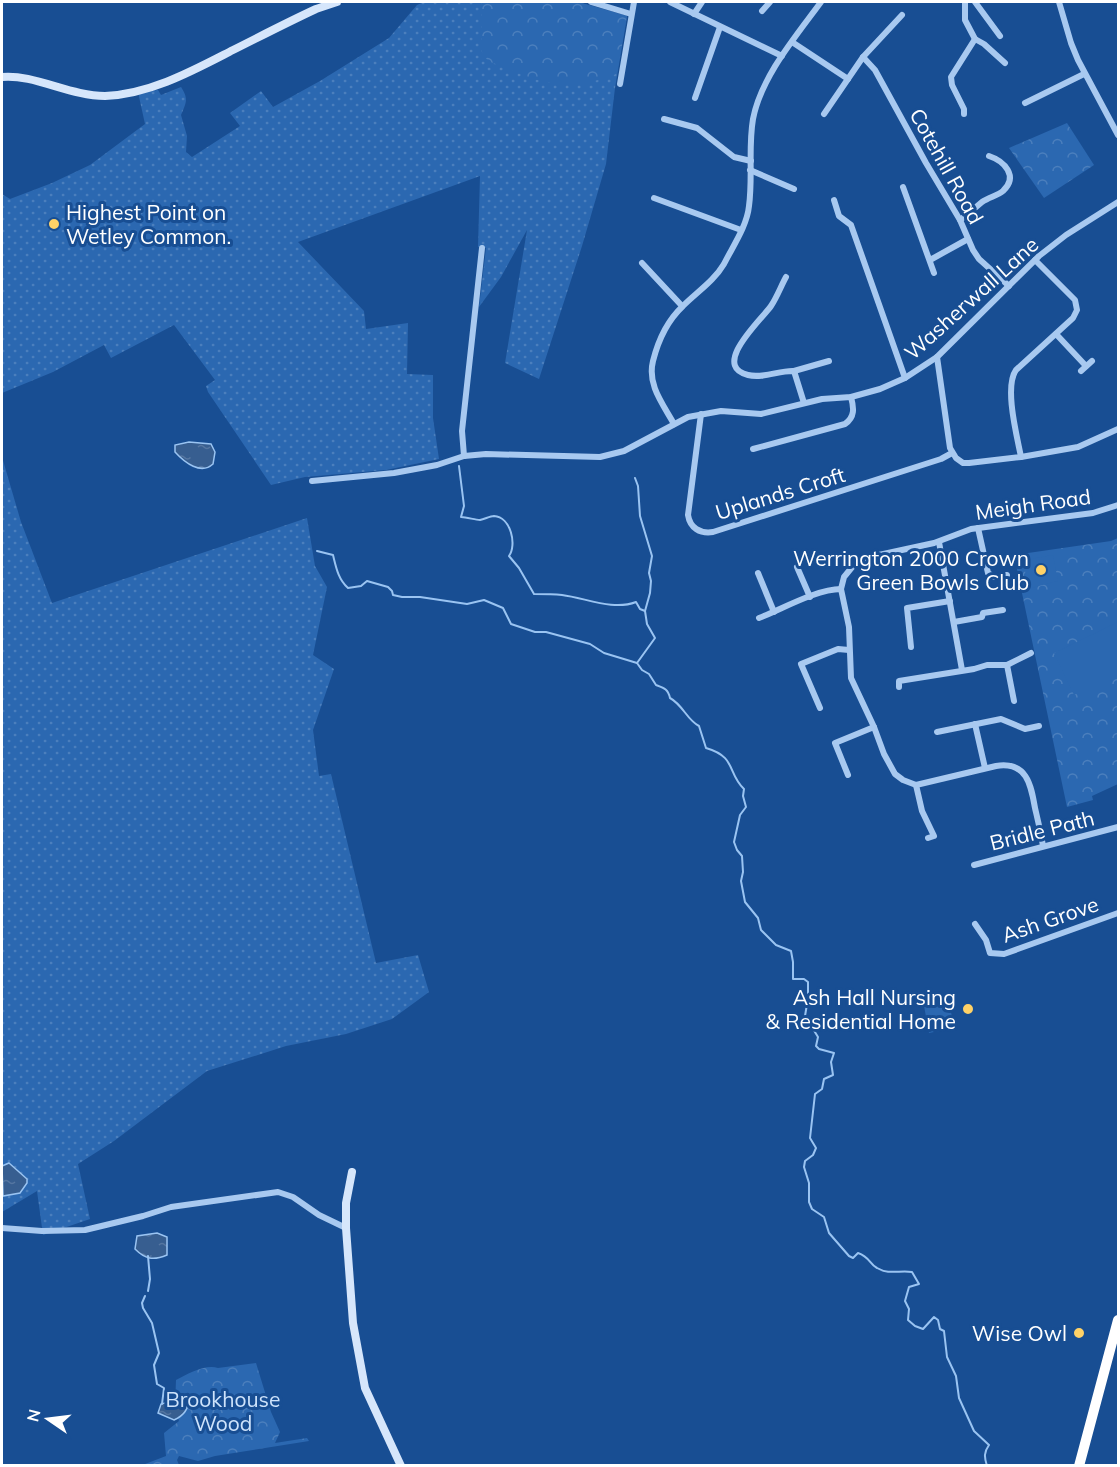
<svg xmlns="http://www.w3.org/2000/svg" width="1120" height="1467" font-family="Mulish,sans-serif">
<defs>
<pattern id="grass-dots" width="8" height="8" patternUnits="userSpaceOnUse" patternTransform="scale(1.5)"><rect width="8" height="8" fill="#2b68b1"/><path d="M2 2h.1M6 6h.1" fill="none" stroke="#4b7fbd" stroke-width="1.8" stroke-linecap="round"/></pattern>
<pattern id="forest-crowns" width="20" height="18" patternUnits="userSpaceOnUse" patternTransform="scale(1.5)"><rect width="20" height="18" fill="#2b68b1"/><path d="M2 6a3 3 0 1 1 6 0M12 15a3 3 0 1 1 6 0" fill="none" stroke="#4b7fbd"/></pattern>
<pattern id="water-ripples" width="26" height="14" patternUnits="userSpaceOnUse" patternTransform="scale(1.5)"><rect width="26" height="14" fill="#375e90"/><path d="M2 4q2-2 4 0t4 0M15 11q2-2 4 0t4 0" fill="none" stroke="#5576a1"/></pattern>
</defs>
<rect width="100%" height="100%" fill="#184e93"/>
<!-- grass -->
<g fill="url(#grass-dots)">
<path d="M424,2H578L627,16L615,88L606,164L582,246L539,379L505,363L527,230L501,277L479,307L486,248L478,247L480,176L298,242L364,311L366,329L408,323L407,374L433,375V418L439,459L386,470L305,477L271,485L208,392L206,386L215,380L174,325L111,358L104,345L53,372L2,393V194L10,199L52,183L90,165L145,124L138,92L158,90L161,95L181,87C189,99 186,103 181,115L187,136L186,152L192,157L240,126L230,113L261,91L273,107L320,81L389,38L417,5Z"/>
<polygon points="2,457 21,522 52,603 307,518 315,566 327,587 313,655 334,669 313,730 319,776 331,774 376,963 418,955 429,992 392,1019 346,1034 286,1046 207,1071 114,1141 78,1164 90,1219 43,1235 37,1191 2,1212"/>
</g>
<!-- forest -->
<g fill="url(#forest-crowns)">
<polygon points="482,2 578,2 627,16 617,73 611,77 585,83 563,85 533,79 488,61 482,52"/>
<polygon points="1067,123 1094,165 1044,198 1009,148"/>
<polygon points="1118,538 1118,784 1092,796 1093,800 1067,807 1014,555 1111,541"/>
<path d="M256,1363L271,1412L280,1432L275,1443L307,1438L309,1441L215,1456L198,1461L179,1456L177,1460L179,1465L140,1466L166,1456L164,1433L179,1421L175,1407L176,1380C188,1374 205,1364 218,1368Z"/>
</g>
<!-- pitch -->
<g fill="#2b68b1">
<polygon points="1053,555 1058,581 1027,589 1024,560"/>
<polygon points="1118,622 1118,673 1074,695 1054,653"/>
<polygon points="949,1001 954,1028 929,1033 924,1006"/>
</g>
<!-- water -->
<g fill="url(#water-ripples)" stroke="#9ac4f2" stroke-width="1.5">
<path d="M189,442L211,444L215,452L213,464C201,475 185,463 175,452V445Z"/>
<polygon points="9,1163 27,1179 27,1183 20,1193 3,1196 2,1166"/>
<path d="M157,1233L167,1237V1255C153,1261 145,1259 135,1249L137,1236Z"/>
<path d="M183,1398L188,1399C189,1409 183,1416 174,1420L158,1413L161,1404Z"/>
</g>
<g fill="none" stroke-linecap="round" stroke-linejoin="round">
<!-- stream -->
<g stroke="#9ac4f2" stroke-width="2">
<path d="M459,466L464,506L461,517C467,517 475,520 480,520C485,519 490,516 494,516C511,517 517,545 509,556L519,568L534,594C543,594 553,594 562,595C586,598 613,611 636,602L640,609L645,611"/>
<polyline points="635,478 638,486 640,516 652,556 649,573 651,581 650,593 645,611 647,624 655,638 637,663"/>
<path d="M317,551L333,555C336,567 338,579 348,588L361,586L367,581L388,587L392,591L393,595L402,597H420L467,604L484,600L503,608L511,624L535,632H546L590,644L604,653L637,663"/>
<path d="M637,663L642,670L649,674L656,685C664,688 668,689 670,698C683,705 687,720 699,726L706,748C737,757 727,773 744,789L743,796L746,807L740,815L734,842L737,850L742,856L743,872L741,881L745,902L758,918L761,930L776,945L791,951L793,962V979H804L808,982V998L805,1016L818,1037L816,1046L819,1049L834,1053L831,1062L833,1075L824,1079L822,1089L815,1094L810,1138L816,1148L813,1155L805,1161L804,1167L809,1183V1202L812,1209L824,1217L829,1233L849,1256L853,1258L858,1253C870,1257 869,1264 877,1268C889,1275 900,1270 912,1272L919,1284L909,1287L905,1301L909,1309L908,1320L915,1326L923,1329L934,1317L938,1320L940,1329L944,1331L947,1357L956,1376L959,1398L974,1431L989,1445C984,1452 984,1457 987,1466"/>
<polyline points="148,1291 150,1279 148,1256"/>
<polyline points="145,1296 142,1303 143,1308 152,1323 159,1353 154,1365 157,1384 164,1388 162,1404"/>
</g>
<!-- street -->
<g stroke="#a8c9f0" stroke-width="6">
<polyline points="591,2 631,14"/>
<polyline points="670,2 782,56"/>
<polyline points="965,2 965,20 975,39"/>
<polyline points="975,2 1000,36"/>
<polyline points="1059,2 1071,43 1078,60 1118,135"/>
<polyline points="762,11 770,2"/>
<polyline points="694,14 702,2"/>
<polyline points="975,39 984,44 1005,63"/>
<polyline points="792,42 848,79"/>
<polyline points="863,57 875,70 926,163 960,220 973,250 979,259 1009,286"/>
<polyline points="620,84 634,2"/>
<polyline points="695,98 720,27"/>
<polyline points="1025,103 1084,74"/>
<polyline points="824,114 863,57 902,15"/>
<polyline points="964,114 964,109 952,85 951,77 975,39"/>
<polyline points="664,119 697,128 734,157 751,161"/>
<polyline points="750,170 794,189"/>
<polyline points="903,187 934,273"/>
<polyline points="654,198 741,230"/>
<polyline points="834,200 839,216 851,225 905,378"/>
<path d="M960,220C968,214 975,208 982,202C989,197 997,196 1003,191C1019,176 1004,161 989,156"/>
<polyline points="930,260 968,239"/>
<polyline points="642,263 682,306"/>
<path d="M786,277C781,286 777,297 771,306C762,319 710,366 748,375C763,379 780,370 794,371L804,403"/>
<polyline points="1056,334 1086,366"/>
<path d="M937,357L950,448L956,458L963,463H969L1021,457C1017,436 1004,387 1016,370L1073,318L1077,310L1075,300L1035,260"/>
<polyline points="794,371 829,361"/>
<polyline points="1081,371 1092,361"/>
<path d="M701,414L688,515C690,528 700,534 713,532L941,459L952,453"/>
<path d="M674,424C663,404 647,385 653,361C658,341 668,320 683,306C697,292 714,281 724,264C733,246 747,226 749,206C753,177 748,148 753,119C761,77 796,36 821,2"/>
<path d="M753,449L845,424C855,417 854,408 851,397"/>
<polyline points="464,456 462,431 482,248"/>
<polyline points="1021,457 1078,447 1118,429"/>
<polyline points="312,481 394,473 437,465 464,456 486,454 600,457 624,451 688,417 721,411 761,414 822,399 851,397 880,389 905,378 937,357 1039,256 1066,235 1118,202"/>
<polyline points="978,528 988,573 994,577 1007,575"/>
<polyline points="939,542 962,670"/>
<polyline points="797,567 810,597"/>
<polyline points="758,573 774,612"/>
<path d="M759,618C782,609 817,589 841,589"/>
<polyline points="954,622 982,617 983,613 1003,610"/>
<polyline points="911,647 907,608 950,601"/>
<polyline points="1007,665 1014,701"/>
<polyline points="899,687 899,681 974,669 987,665 1007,665 1031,653"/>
<polyline points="820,708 801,664 838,649 849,650"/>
<polyline points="975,724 985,768"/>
<polyline points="937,732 1001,719 1025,729 1039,726"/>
<polyline points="848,775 835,743 874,727"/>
<polyline points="916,785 922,811 934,836 928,838"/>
<path d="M1043,846C1041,833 1038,821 1035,808C1031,785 1027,761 996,766L916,785L903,780L895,774L884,754L874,727L851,678L849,627L841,589L844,577L853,566L865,558L934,543L971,529L1093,513L1118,505"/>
<polyline points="974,865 1118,827"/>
<polyline points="975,924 986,940 990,953 1004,954 1118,913"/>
<polyline points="2,1228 42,1231 85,1230 143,1216 171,1207 278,1192 293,1197 319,1215 346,1228"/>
</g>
<!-- secondary -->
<g stroke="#d6e6fb" stroke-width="8">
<path d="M2,77C34,74 70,96 105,96C151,94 194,70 233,50C261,36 288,22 316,9L337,2"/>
<polyline points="352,1172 346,1203 346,1228 353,1323 365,1388 401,1466"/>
</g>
<!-- highway -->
<polyline stroke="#fff" stroke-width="10" points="1079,1466 1118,1320"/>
</g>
<!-- markers -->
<g fill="#ffd267" stroke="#184e93" stroke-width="2">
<circle cx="54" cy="224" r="6"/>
<circle cx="1041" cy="570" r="6"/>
<circle cx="968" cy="1009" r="6"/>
<circle cx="1079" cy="1333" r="6"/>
</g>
<g text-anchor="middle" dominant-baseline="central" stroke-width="6" stroke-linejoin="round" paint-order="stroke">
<!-- street labels -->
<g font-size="21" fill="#fff" stroke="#184e93">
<text transform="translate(947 166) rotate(61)">Cotehill Road</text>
<text transform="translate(971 298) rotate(-42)">Washerwall Lane</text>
<text transform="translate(780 493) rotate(-17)">Uplands Croft</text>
<text transform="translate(1033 504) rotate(-8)">Meigh Road</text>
<text transform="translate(1042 830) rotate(-14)">Bridle Path</text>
<text transform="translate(1050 919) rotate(-19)">Ash Grove</text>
</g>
<!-- poi labels -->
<g font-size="21" fill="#fff" stroke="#184e93" text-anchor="end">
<text x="66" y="212" text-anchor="start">Highest Point on<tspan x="66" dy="24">Wetley Common.</tspan></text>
<text x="1029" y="558">Werrington 2000 Crown<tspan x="1029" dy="24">Green Bowls Club</tspan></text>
<text x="956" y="997">Ash Hall Nursing<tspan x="956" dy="24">&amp; Residential Home</tspan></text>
<text x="1067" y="1333">Wise Owl</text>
</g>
<!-- park labels -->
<g font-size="21" fill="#cee3fb" stroke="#184e93">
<text x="223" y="1399">Brookhouse<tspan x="223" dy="24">Wood</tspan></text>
</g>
</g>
<!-- border -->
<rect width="1120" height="1467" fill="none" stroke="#ffffff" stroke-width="6"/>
<!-- north arrow -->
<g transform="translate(48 1419) rotate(284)" stroke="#184e93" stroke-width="4.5" paint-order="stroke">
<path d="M0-4.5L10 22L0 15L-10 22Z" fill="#ffffff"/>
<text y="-9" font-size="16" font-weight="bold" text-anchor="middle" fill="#ffffff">N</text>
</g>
</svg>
